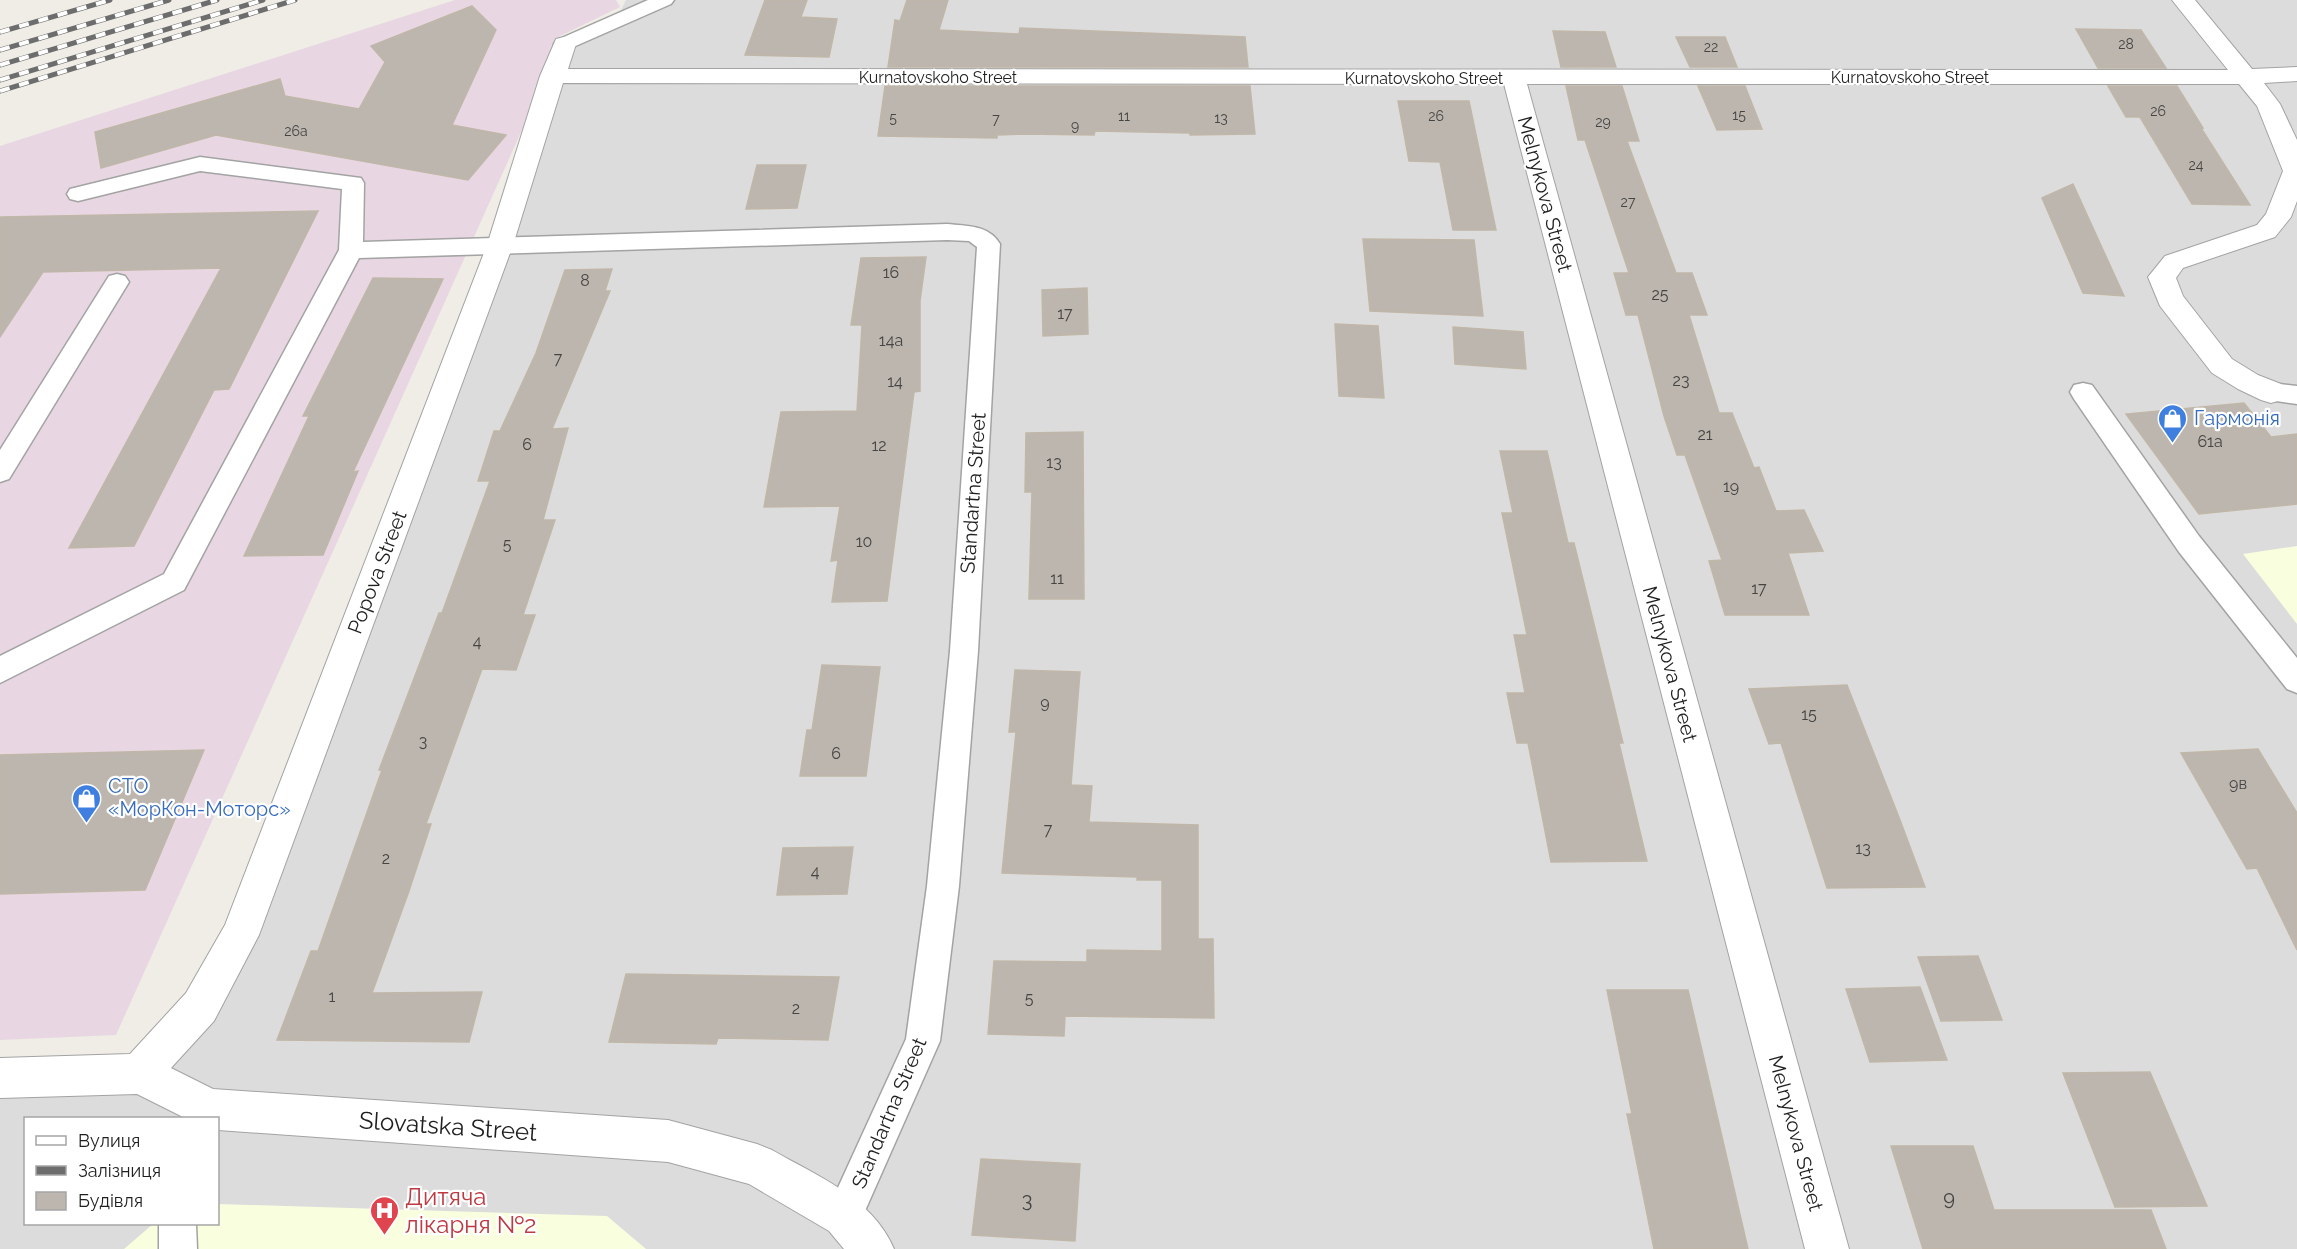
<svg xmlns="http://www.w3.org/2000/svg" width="2297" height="1249" font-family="Raleway,sans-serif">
<rect width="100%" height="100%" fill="#efede5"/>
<!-- residential -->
<path fill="#dddcdc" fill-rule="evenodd" d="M626,0H2297V1249H0V1078L139,1074L200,1007L564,44L613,27ZM26,1118H218V1224H26Z"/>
<!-- industrial -->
<polygon fill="#e8d7e2" points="455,0 616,0 620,7 560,36 539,92 116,1035 0,1040 0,146"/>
<!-- education -->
<g fill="#f9fedf">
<polygon points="2297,546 2297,624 2243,554"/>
<polygon points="218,1204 607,1216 646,1249 124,1249 153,1224 218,1224"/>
</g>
<!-- building -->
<g fill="#bcb6af" stroke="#c0b7a8" stroke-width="1.5">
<polygon points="765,0 807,0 801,17 837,19 829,57 745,55"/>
<polygon points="907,0 948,0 939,30 1019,34 1020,28 1245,37 1248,67 888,67 895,20 900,21"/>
<polygon points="472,6 496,30 452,125 506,135 468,180 216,135 101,168 95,132 280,79 285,96 359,109 385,62 371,46"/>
<polygon points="2076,29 2141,30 2166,68 2098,68"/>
<polygon points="1553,31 1605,32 1616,67 1561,67"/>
<polygon points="1676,37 1725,37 1737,67 1690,67"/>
<polygon points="885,86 1250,86 1255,134 1190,135 1190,133 1095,131 1094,135 1024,134 997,135 997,138 878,136"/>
<polygon points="1566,86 1622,86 1639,141 1627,141 1676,273 1692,273 1707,315 1689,315 1719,413 1732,413 1754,468 1759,467 1776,511 1804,510 1823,551 1788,553 1809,615 1725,615 1709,561 1722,560 1685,455 1677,455 1664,416 1638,315 1626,315 1614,273 1629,273 1585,140 1578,140"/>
<polygon points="1698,86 1745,86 1762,129 1717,130"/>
<polygon points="2108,86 2177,86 2203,128 2201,128 2250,205 2192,204 2140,117 2126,117"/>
<polygon points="1398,101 1469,101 1496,230 1453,230 1440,162 1409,161"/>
<polygon points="757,165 806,165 797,208 746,209"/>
<polygon points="2073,184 2124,296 2083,293 2042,198"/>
<polygon points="318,211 229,389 214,390 134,546 69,548 221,268 43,272 0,337 0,217"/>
<polygon points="1363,239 1474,240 1483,316 1370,311"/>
<polygon points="926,257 920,301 920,391 914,392 887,601 832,602 838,560 831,561 840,506 764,507 781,412 857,411 862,325 851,325 861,258"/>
<polygon points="612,269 605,291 610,291 552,429 568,428 543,520 555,520 523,615 535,615 516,670 482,669 426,824 431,824 409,891 372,993 482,992 469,1042 277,1040 311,951 318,951 382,770 379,770 439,613 442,613 490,481 478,481 494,431 500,431 536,353 565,270"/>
<polygon points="373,278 443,279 353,472 358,471 323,555 244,556 309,416 303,416"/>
<polygon points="1087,288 1088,334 1043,336 1042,290"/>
<polygon points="1335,324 1378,326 1384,398 1339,396"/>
<polygon points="1453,327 1523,332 1526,369 1455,364"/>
<polygon points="2244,403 2271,437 2297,434 2297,504 2199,514 2126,414"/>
<polygon points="1083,432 1084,599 1029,599 1032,492 1025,492 1026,433"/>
<polygon points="1500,451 1547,451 1568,543 1574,543 1611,693 1623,743 1619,743 1647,861 1551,862 1528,743 1517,743 1507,693 1525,693 1514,635 1527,635 1502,513 1513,513"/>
<polygon points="822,665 880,667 866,776 800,776 807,730 812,730"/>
<polygon points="1015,670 1080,672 1071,785 1092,786 1089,822 1198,825 1198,939 1213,939 1214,1018 1065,1016 1064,1036 988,1034 994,961 1087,962 1087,950 1162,951 1162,880 1137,880 1137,877 1002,873 1016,732 1009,732"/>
<polygon points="1847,685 1900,820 1925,887 1827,888 1781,743 1769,744 1749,689"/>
<polygon points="2258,749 2297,813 2297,950 2257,868 2247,869 2181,753"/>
<polygon points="204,750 145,890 0,894 0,755"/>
<polygon points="853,847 847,894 777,895 783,848"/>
<polygon points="1978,956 2002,1020 1941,1021 1918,957"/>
<polygon points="626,974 839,977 828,1040 718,1038 716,1044 609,1042"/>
<polygon points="1920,987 1947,1060 1870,1062 1846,989"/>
<polygon points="1607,990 1688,990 1748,1249 1654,1249 1627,1114 1632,1114"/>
<polygon points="2150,1072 2207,1206 2115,1207 2063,1073"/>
<polygon points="1891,1146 1973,1146 1994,1210 2151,1210 2166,1249 1923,1249"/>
<polygon points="981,1159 1080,1164 1075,1241 972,1235"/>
</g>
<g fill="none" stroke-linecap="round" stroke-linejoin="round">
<defs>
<g id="lane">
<polygon points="648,0 674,0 671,4 571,48 557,48 554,44 557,40"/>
<path d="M200,157L361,178L364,183L363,242L947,224C967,226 989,225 1000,244L978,651L959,886L940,1041L857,1229L844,1235L831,1229L825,1216L906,1039L927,886L950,651L977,247L969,241L947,240L359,258L184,590L0,683V656L164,574L339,250L342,189L200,171L78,201L70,199L67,194L70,189Z"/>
<polygon points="117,274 125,276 129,282 9,479 0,482 0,450 109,276"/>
<polygon points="2083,383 2092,385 2199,536 2297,658 2297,693 2287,689 2179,552 2074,399 2070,392 2074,385"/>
<polygon points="2271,383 2297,386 2297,404 2262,399 2258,392 2262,385"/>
<polygon points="159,1224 196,1224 197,1249 159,1249"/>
</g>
<path id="street" d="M2172,0H2195L2252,69L2297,67V81L2264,83L2280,104L2297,140V201L2291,217L2275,237L2183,268L2176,278L2183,296L2232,359L2258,375L2281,384L2286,392L2281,400L2271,403L2261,400L2238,389L2212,373L2160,306L2148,277L2165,256L2257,225L2266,214L2283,171L2257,106L2239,84H1527L1849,1249H1805L1504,84L563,83L513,245L259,935L214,1021L171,1068L213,1089L668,1120L757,1144L772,1150C817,1176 873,1198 894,1249H844L829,1231L749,1184L668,1162L218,1130V1118H185L137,1094L0,1098V1058L130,1054L186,993L225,925L487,245L540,76L556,39L564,37L572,39L576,44L568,69L2228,70Z"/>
</defs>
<!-- lane casing -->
<use href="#lane" stroke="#a3a3a3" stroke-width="3"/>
<!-- street casing -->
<use href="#street" stroke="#a3a3a3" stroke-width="2"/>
<!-- lane -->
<use href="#lane" fill="#fff" fill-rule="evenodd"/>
<!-- street -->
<use href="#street" fill="#fff" fill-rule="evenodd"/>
<defs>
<g id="rail">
<polyline points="0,32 110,0"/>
<polyline points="0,50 169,0"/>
<polyline points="0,65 217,0"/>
<polyline points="0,80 263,0"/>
<polyline points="0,91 295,0"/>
</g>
</defs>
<!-- rail casing -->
<use href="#rail" stroke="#6d6d6d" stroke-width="5"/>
<!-- rail -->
<use href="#rail" stroke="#fff" stroke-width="4" stroke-dasharray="10" stroke-linecap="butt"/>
</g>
<!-- icons -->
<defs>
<symbol id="shop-pin" viewBox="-11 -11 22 30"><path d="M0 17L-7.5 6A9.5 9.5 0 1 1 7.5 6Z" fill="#3f7fe0" stroke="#fff"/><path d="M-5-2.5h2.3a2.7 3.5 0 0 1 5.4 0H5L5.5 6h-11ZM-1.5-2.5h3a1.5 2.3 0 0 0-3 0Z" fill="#fff"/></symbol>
<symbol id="hospital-pin" viewBox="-11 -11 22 30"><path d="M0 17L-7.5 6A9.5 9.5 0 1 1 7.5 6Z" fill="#e0444e" stroke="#fff"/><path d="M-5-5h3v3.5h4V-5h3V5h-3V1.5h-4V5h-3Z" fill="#fff"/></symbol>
</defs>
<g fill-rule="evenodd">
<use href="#shop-pin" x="2156" y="402" width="33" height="45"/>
<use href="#shop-pin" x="70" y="782" width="33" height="45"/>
<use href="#hospital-pin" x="368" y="1194" width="33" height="45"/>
</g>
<g text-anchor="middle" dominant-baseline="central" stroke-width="4.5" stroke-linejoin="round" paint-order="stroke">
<!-- far-number labels -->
<g font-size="14" fill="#464543">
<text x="2126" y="44">28</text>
<text x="1711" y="47">22</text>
<text x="2158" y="111">26</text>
<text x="1739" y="115">15</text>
<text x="1124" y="116">11</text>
<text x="1436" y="116">26</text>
<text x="893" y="118">5</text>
<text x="1221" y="118">13</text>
<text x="996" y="119">7</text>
<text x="1603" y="122">29</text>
<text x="1075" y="126">9</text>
<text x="296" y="131">26а</text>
<text x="2196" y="165">24</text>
<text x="1628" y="202">27</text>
</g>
<!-- far-street labels -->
<g font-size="16" fill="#1f1f1f" stroke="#fff">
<text x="938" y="77">Kurnatovskoho Street</text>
<text x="1910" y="77">Kurnatovskoho Street</text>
<text x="1424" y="78">Kurnatovskoho Street</text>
</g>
<!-- number labels -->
<g font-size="16" fill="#464543">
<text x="891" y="272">16</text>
<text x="585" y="280">8</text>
<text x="1660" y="294">25</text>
<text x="1065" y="313">17</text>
<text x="891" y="340">14а</text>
<text x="558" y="358">7</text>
<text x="1681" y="380">23</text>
<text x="895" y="381">14</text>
<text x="1705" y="434">21</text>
<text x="2210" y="441">61а</text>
<text x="527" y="444">6</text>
<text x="879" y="445">12</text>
<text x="1054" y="462">13</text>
<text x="1731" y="486">19</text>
<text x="864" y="541">10</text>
<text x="507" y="544">5</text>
<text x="1057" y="578">11</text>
<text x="1759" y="588">17</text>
<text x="477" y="641">4</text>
<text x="1045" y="702">9</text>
<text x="1809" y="714">15</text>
<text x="423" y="741">3</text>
<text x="836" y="753">6</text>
<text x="2238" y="783">9в</text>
<text x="1048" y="829">7</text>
<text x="1863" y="848">13</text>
<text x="386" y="858">2</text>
<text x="815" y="871">4</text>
<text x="332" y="996">1</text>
<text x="1029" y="998">5</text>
<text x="796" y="1008">2</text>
</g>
<!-- street labels -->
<g font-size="20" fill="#1f1f1f" stroke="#fff">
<text transform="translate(1545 194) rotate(75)">Melnykova Street</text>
<text transform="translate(973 493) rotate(-86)">Standartna Street</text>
<text transform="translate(377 572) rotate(-69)">Popova Street</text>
<text transform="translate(1670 664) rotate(75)">Melnykova Street</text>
<text transform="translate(889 1113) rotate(-67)">Standartna Street</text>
<text transform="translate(1796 1133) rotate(75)">Melnykova Street</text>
</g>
<!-- shop labels -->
<g font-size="20" fill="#366cbe" stroke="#fff" text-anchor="start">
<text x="2194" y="418">Гармонія</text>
<text x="108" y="786">СТО<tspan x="108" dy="23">«МорКон-Моторс»</tspan></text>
</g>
<!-- near-number labels -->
<g font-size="20" fill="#464543">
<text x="1949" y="1198">9</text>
<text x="1027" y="1200">3</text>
</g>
<!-- near-street labels -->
<g font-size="24" fill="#1f1f1f" stroke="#fff">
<text transform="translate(448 1126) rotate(4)">Slovatska Street</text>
</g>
<!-- near-health labels -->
<g font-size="24" fill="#be3a42" stroke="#fff" text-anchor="start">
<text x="405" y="1196">Дитяча<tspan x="405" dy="28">лікарня №2</tspan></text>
</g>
</g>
<!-- legend -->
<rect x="24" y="1117" width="195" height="108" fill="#ffffff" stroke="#a5a5a5" stroke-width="1.5"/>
<rect x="36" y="1136" width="30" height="9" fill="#ffffff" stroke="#a5a5a5" stroke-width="1.5"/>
<text x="78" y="1147" font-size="18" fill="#1f1f1f">Вулиця</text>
<rect x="36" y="1166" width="30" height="9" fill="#6d6d6d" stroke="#a5a5a5" stroke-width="1.5"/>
<text x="78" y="1177" font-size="18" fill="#1f1f1f">Залізниця</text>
<rect x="36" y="1192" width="30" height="18" fill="#bcb6af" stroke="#a5a5a5" stroke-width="1.5"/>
<text x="78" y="1207" font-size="18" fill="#1f1f1f">Будівля</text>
</svg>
